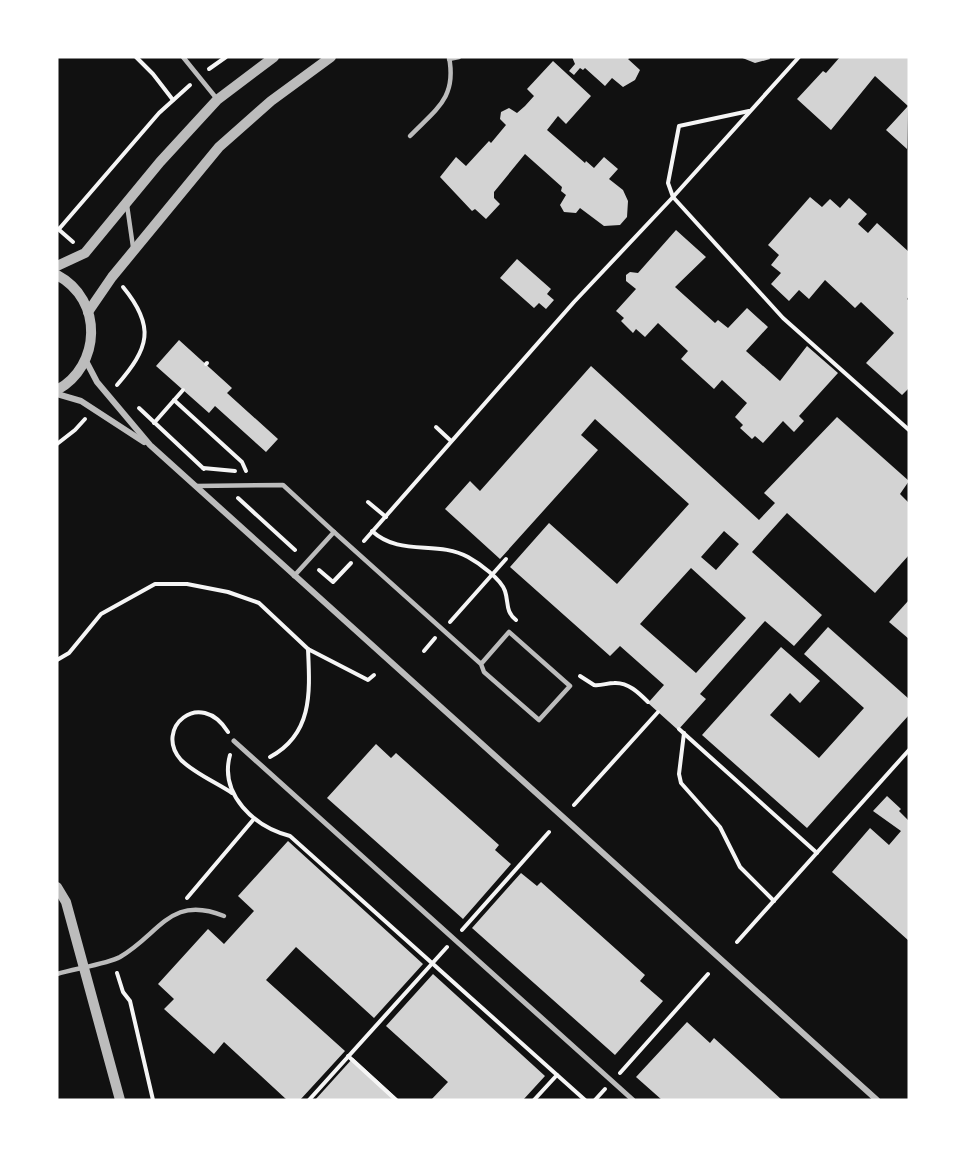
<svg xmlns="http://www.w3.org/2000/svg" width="966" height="1157" font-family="Inter,sans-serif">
<rect width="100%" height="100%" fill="#111"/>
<!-- building -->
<g fill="#d3d3d3" fill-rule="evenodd">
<polygon points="572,57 631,57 628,59 640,70 635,80 623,87 612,78 605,86 585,68 583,70 580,68 574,75 569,71 575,64"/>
<polygon points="740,57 769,57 770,59 755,63"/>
<polygon points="840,57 909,57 907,149 886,130 908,106 875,76 831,130 797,99 823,71 826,73"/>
<polygon points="553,61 591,96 566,124 558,116 547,130 585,163 586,161 594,168 604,157 618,169 609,179 623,190 628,201 627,217 620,225 604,226 580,208 576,213 564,212 560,205 566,195 561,191 562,187 525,154 494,192 494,198 500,204 486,219 475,209 472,211 440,177 456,157 466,166 489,141 491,143 506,125 500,119 501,112 509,108 517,113 525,106 534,96 527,89"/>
<polygon points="810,197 822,207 830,199 840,208 849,198 867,214 858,224 868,233 877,223 909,252 909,296 907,299 909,301 909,388 902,395 866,363 894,333 861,302 855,308 825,280 809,299 799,290 789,301 771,284 781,273 771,265 779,255 768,245"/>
<polygon points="676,230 706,257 675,287 715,323 718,320 728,328 747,308 768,327 746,351 780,381 807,346 838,373 799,416 804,421 794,432 783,421 763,443 755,436 752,439 740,428 743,425 735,417 747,403 722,380 714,389 681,359 688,351 658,323 645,337 636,329 633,333 621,321 624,318 616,311 636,289 626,281 626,275 630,272 638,273"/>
<polygon points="517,259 551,289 547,294 554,300 546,309 539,303 534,308 500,278"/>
<polygon points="179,340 232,388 227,393 278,439 266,452 215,406 209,413 156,366"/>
<path d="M591,366L759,520L775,503L764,493L837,417L909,481L900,494L909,503V555L875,593L787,513L752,552L822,615L794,646L765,621L700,694L706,699L678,730L648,703L664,685L620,646L610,656L510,567L549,523L617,584L689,504L595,419L581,435L598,450L500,559L445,509L470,481L480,491ZM724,531L739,544L716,570L701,557ZM691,568L746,618L696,673L640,624Z"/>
<polygon points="909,600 909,639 889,622"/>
<polygon points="828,627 909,699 909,715 807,828 702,735 781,647 820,681 800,703 790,693 770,715 819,758 864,708 804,654"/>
<polygon points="376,744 391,758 396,753 499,845 495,850 511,864 463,919 327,798"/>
<polygon points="887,796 901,809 899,811 909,821 909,941 832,872 870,828 889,845 901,831 873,811"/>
<polygon points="288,841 423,964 374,1018 296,947 266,980 345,1051 300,1100 287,1100 224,1042 214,1054 164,1009 174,999 158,984 208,929 224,944 254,911 238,896"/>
<polygon points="521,873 537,886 541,882 645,975 640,981 663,1001 615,1055 472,928"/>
<polygon points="433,974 545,1076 523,1100 431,1100 448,1082 386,1026"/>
<polygon points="687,1022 710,1043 714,1038 782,1100 662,1100 636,1077"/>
<polygon points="353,1058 399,1100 315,1100"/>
</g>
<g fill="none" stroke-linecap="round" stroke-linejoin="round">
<!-- path -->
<g stroke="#f5f5f5" stroke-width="4">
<polyline points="136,57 153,74 173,100"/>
<polyline points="209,69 226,57"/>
<polyline points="749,111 679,126 668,183 673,197 783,318 909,430"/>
<polyline points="57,228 73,242"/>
<polyline points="59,229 159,113 190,85"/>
<polyline points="206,364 207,363"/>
<path d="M117,385C149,348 156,327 123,287"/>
<polyline points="174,400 242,462 246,471"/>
<polyline points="139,408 204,469"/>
<polyline points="154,423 183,390"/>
<polyline points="436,427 450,440"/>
<polyline points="57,444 75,430 85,419"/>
<polyline points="203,468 235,471"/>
<polyline points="238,498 295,550"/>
<polyline points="368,502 386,517"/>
<path d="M372,531C400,557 437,540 468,557C479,563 501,579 505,591C509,603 505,611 516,620"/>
<polyline points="364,541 574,302 673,197 799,57"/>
<polyline points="319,570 333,582 351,563"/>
<polyline points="450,622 506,559"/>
<polyline points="424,651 435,638"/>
<polyline points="57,660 69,653 101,614 155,584 187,584 228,592 259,603 308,649"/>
<path d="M580,676L594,685C601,686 607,683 614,683C628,682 639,693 648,702"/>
<polyline points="679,729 817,853"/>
<path d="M228,732C200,687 153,729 181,760C194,773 217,783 232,793"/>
<polyline points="684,733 679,774 681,783 720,827 740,867 774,901"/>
<path d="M230,755C219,795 255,827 290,836L585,1100"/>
<path d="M270,757C313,734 310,692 308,649L368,680L374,675"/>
<polyline points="574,805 658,712"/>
<polyline points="187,898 253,820"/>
<polyline points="462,930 549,832"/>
<polyline points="737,942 909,750"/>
<polyline points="117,973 123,992 130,1001 153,1100"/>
<polyline points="348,1056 396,1100"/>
<polyline points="620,1073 708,974"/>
<polyline points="309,1100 447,947"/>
<polyline points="534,1100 557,1075"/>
<polyline points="595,1100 605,1089"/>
</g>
<!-- service -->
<g stroke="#bcbcbc" stroke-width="4.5">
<polyline points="183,57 217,99"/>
<polyline points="449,59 459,57"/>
<path d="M410,136C436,109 457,98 449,57"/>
<polyline points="127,205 133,247"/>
<polyline points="196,486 283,485 334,532 294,576"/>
<polyline points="334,532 481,664 484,672 539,720 570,686 509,632 481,664"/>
<path d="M57,974C73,969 107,964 120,957C160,934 170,894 224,916"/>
</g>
<!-- pedestrian -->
<polyline stroke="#bcbcbc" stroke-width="5" points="234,741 633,1100"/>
<!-- minor -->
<g stroke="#bcbcbc" stroke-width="6">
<polyline points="86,361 97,382 150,445 877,1100"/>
<polyline points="57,394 81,401 144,442"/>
</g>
<!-- tertiary -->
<g stroke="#bcbcbc" stroke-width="10">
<polyline points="57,266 85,253 160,162 217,100 274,57"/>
<path d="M57,275C104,300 101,366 57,390"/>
<polyline points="88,312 112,277 219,147 271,101 331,57"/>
<polyline points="57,887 66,902 120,1100"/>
</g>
</g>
<!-- border -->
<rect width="966" height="1157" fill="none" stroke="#ffffff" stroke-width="117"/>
</svg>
